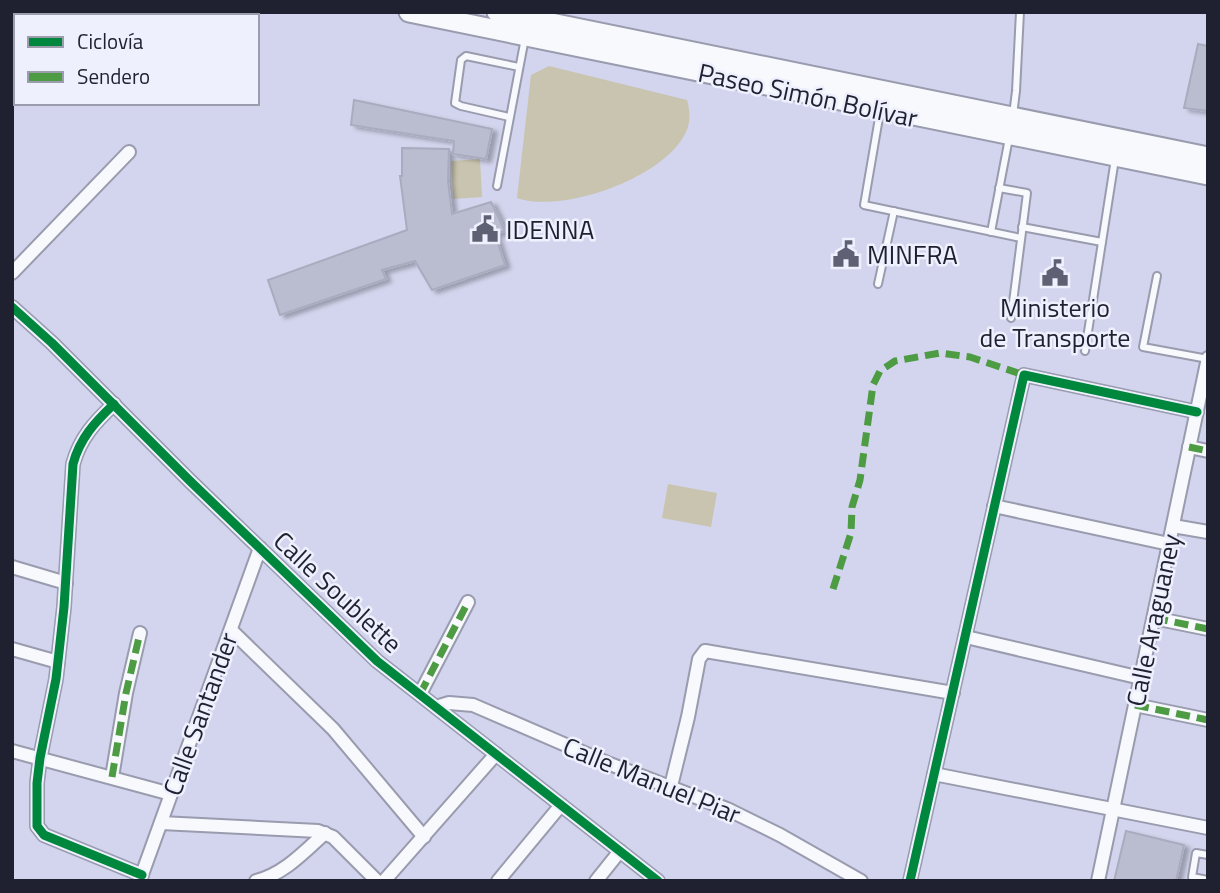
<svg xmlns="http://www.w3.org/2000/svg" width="1220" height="893" font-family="'Titillium Web',sans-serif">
<defs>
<filter id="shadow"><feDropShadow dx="5" dy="3" stdDeviation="2" flood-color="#0004"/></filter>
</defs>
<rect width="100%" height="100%" fill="#d2d5ed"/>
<!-- green -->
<g fill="#c9c4af">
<path d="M549,66L687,100C690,111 691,122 686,132C665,178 562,214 517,198L531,75Z"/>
<polygon points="480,159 482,197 453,199 451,161"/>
<polygon points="668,484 717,493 711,527 662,518"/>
</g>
<!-- building -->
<g fill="#babccf" stroke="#a9acbf" stroke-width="2" filter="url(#shadow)">
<polygon points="1198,44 1208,46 1208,111 1184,108"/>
<polygon points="354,100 492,129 486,159 453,154 454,141 351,125"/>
<polygon points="402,148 449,149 448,181 452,214 491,202 505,231 495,234 505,265 432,290 415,261 382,270 386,279 280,315 268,280 407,230 400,176 402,176"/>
<polygon points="1126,831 1184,845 1176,881 1114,881"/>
</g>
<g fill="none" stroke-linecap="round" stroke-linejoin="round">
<defs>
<g id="lane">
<polyline points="12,48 16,49"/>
<polyline points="880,112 864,205 1021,238"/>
<polyline points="1013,115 1016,91 1020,12"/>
<polyline points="509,117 461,106 455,103 461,60 466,56 519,67"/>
<polyline points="497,186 525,38"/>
<polyline points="999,188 1027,193 1011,318"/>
<polyline points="1022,227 1102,242"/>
<polyline points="991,232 1009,138"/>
<polyline points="1157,276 1143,347 1208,359"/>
<polyline points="878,284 894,211"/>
<polyline points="1085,351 1115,159"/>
<polyline points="1208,855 1196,853 1192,877 1208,880"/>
</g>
<g id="street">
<polyline points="12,273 129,152"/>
<polyline points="12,307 52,343 190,481 377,661 658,881"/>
<path d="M114,404C95,422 80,438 73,464L64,607L56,679L40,758L37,783V826L44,835L142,875"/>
<polyline points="1189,447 1208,451"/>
<polyline points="994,506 1169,544"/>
<polyline points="1173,526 1208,532"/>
<polyline points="12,567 66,583"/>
<polyline points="1154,618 1208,629"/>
<polyline points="231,630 333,729 424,837"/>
<polyline points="966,637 1141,678"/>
<polyline points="12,649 58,662"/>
<polyline points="420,694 468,602"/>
<polyline points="1135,705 1208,720"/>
<polyline points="436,707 449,703 473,705 610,764 727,809 780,835 861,881"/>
<polyline points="12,751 171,794"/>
<polyline points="934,774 1208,828"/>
<polyline points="112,777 126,693 140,633"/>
<polyline points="671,786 688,717 699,659 705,651 953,693"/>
<polyline points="161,823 318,831 333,837 377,881"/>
<polyline points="140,880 260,548"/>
<path d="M256,881C284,874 304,852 325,833"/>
<polyline points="384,881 496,754"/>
<polyline points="498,881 561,805"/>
<polyline points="596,881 620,851"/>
<polyline points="910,881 1024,375 1197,412"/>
<polyline points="1098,881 1208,358"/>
</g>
<g id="primary">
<polyline points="409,12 1208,175"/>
<polyline points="497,12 1208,157"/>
</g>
</defs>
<!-- lane casing -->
<use href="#lane" stroke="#999bae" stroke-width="10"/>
<!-- street casing -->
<use href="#street" stroke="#999bae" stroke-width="16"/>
<!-- primary casing -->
<use href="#primary" stroke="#999bae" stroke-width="23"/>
<!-- lane -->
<use href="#lane" stroke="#f8f9fc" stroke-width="6"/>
<!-- street -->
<use href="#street" stroke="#f8f9fc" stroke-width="12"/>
<!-- primary -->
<use href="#primary" stroke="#f8f9fc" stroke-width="19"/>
<!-- quiet -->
<g stroke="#4d9b43" stroke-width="7" stroke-dasharray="14 7" stroke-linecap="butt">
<polyline points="1189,447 1208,451"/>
<polyline points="833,589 851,533 852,507 860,480 873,385 880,371 895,361 940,353 970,357 1024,375"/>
<polyline points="1154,618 1208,629"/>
<polyline points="420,694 468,602"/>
<polyline points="1135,705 1208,720"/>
<polyline points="112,777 126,693 140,633"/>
</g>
<defs>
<g id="cycleway">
<polyline points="12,307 52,343 190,481 377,661 658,881"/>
<path d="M114,404C95,422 80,438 73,464L64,607L56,679L40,758L37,783V826L44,835L142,875"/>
<polyline points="910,881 1024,375 1197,412"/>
</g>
</defs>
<!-- cycleway casing -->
<use href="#cycleway" stroke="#eef0fe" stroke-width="13"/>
<!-- cycleway -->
<use href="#cycleway" stroke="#00873e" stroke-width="9"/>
</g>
<!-- icons -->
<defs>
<symbol id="civic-bare" viewBox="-9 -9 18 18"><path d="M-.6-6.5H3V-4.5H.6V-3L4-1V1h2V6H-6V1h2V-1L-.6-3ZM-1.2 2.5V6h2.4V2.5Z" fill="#5e6073" stroke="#eef0fe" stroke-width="2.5" paint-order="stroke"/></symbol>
</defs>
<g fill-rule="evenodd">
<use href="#civic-bare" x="466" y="210" width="38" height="38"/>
<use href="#civic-bare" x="827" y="235" width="38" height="38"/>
<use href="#civic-bare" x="1036" y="254" width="38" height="38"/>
</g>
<g text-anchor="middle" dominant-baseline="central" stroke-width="5" stroke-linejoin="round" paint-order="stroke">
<!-- street labels -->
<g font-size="26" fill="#1f2131" stroke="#eef0fe">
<text transform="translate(808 95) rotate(12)">Paseo Simón Bolívar</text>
<text transform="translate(338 592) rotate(43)">Calle Soublette</text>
<text transform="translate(1153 620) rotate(-78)">Calle Araguaney</text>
<text transform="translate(200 714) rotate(-70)">Calle Santander</text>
<text transform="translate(652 780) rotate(22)">Calle Manuel Piar</text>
</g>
<!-- poi labels -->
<g font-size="26" fill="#1f2131" stroke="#eef0fe" text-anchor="start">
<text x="506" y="229">IDENNA</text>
<text x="867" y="254">MINFRA</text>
<text x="1055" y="307" text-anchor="middle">Ministerio<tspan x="1055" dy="30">de Transporte</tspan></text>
</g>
</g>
<!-- border -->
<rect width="1220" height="893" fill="none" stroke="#1f2131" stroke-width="28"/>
<!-- legend -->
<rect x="14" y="14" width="245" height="91" fill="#eef0fe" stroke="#9b9dac" stroke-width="2"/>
<rect x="28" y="37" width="35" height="10" fill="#00873e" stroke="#9b9dac" stroke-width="2"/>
<text x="77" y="49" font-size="21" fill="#1f2131">Ciclovía</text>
<rect x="28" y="72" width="35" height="10" fill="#4d9b43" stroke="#9b9dac" stroke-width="2"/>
<text x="77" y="84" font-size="21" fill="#1f2131">Sendero</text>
</svg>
